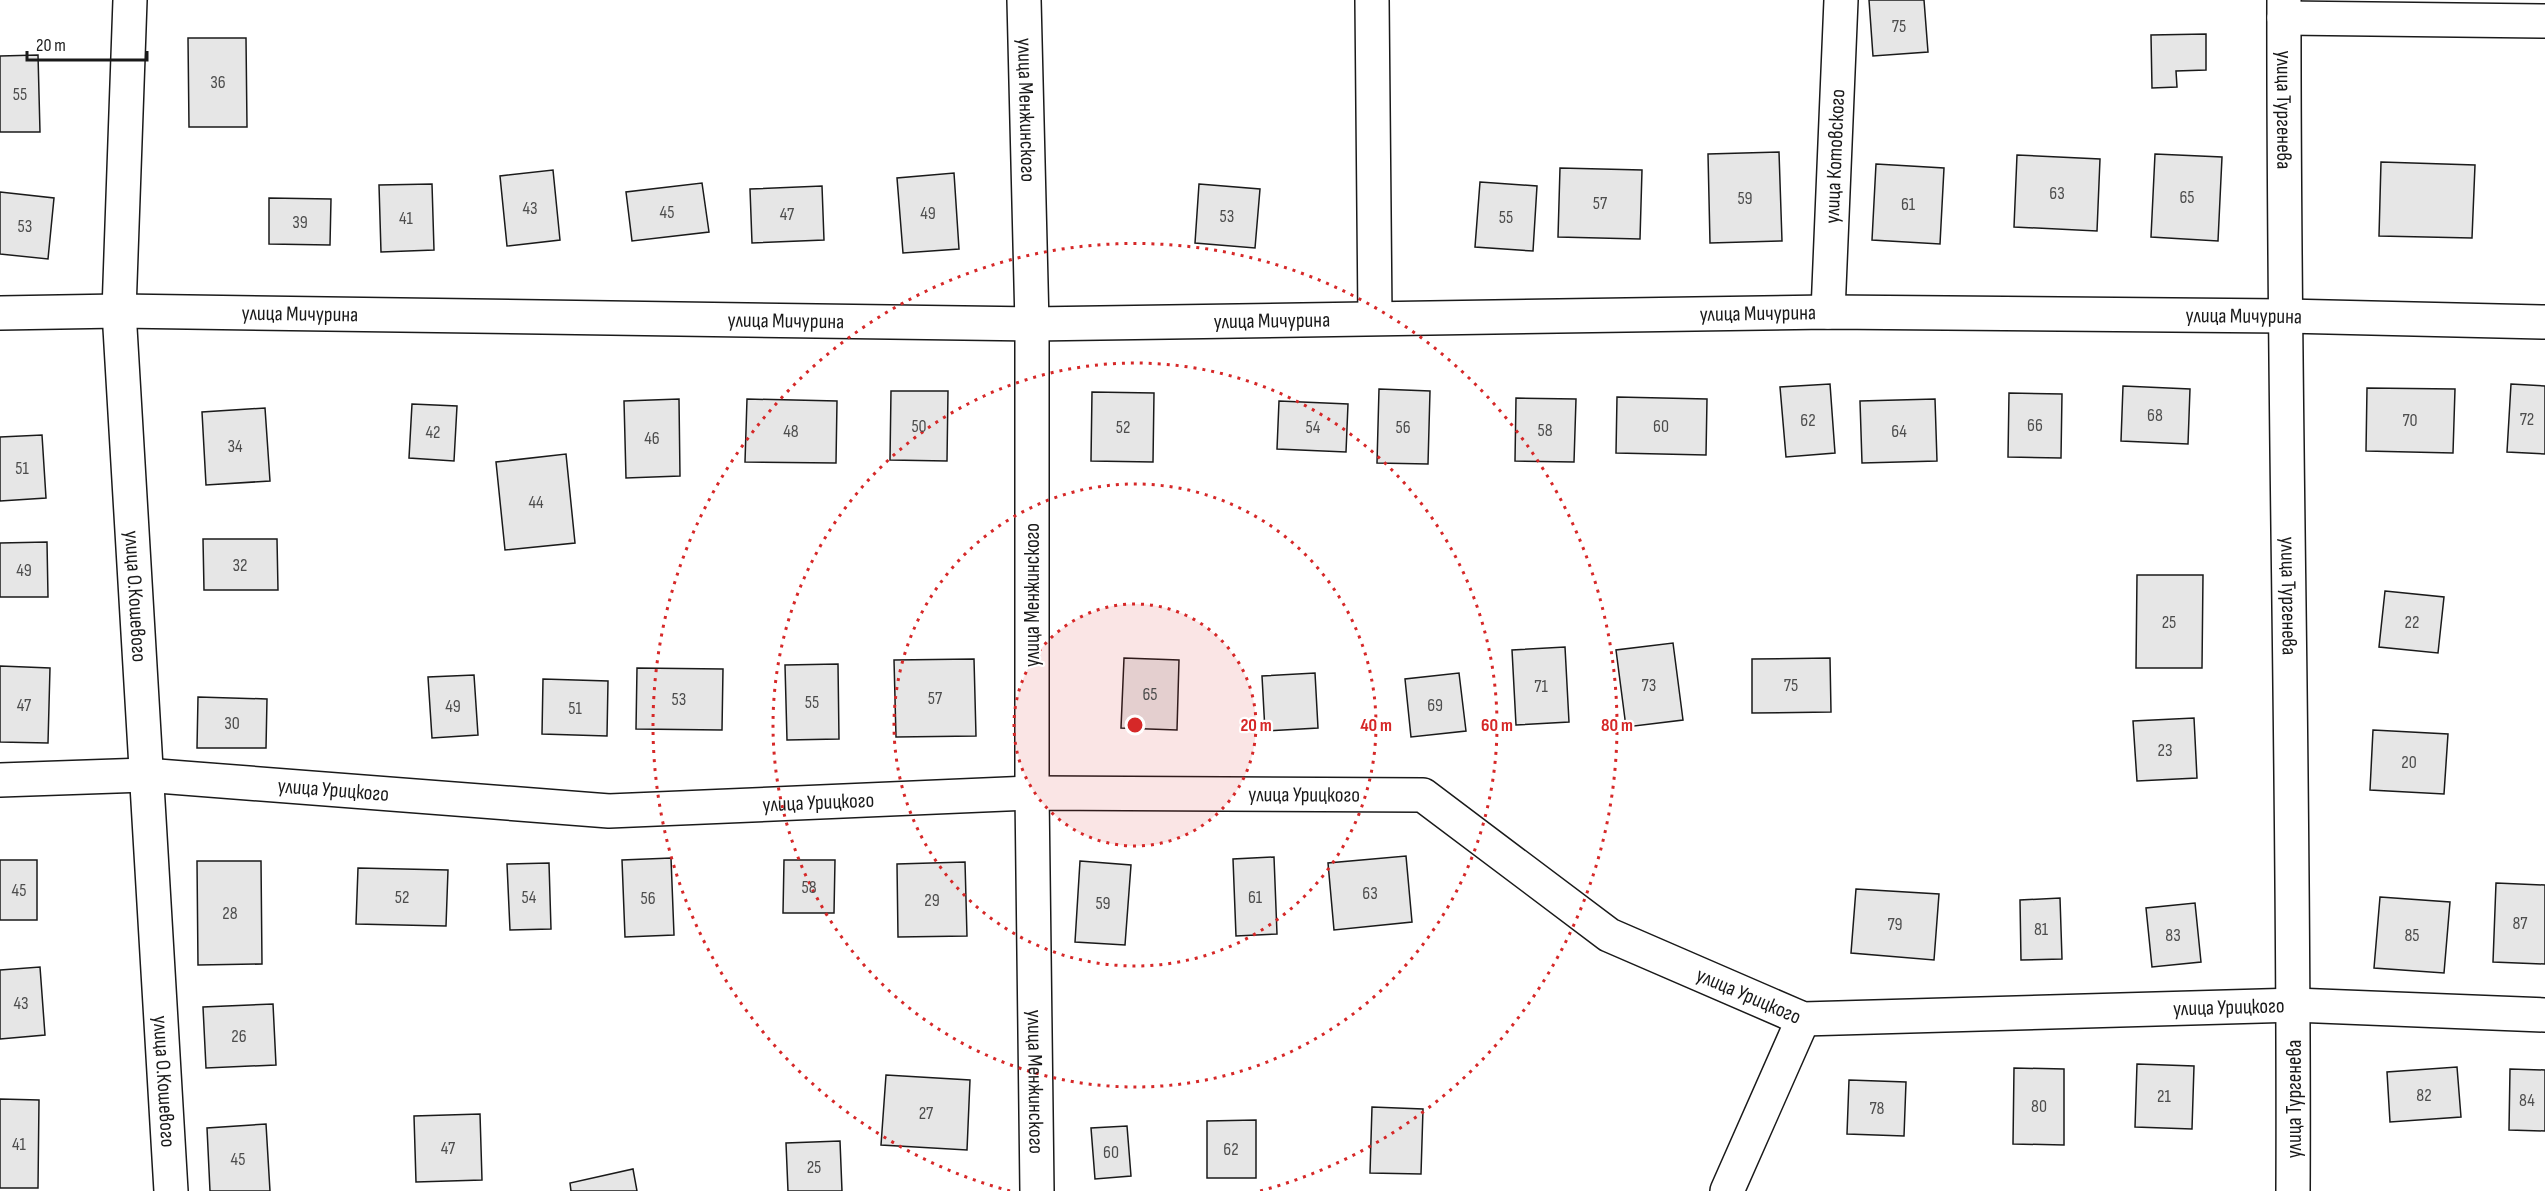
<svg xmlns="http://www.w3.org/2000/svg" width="2545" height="1191" font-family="'Sofia Sans Condensed',sans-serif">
<rect width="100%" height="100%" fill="#fff"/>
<!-- building -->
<g fill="#e6e6e6" stroke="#1a1a1a" stroke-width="1.5">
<polygon points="1869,0 1924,0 1928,52 1873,56"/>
<polygon points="2206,34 2206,70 2176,71 2177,87 2152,88 2151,35"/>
<polygon points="188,38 246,38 247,127 189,127"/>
<polygon points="38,55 40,132 0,132 0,56"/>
<polygon points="1779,152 1782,241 1710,243 1708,154"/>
<polygon points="2155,154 2222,157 2218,241 2151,237"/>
<polygon points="2017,155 2100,159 2097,231 2014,227"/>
<polygon points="2381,162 2475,165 2472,238 2379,236"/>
<polygon points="1876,164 1944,168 1940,244 1872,240"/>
<polygon points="1560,168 1642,170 1640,239 1558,237"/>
<polygon points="553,170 560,240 507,246 500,176"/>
<polygon points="954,173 959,249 903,253 897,178"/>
<polygon points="1480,182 1537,186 1533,251 1475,247"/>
<polygon points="702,183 709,232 632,241 626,192"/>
<polygon points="432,184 434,250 381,252 379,185"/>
<polygon points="1199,184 1260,189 1255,248 1195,243"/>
<polygon points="822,186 824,240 752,243 750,189"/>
<polygon points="0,192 54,198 48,259 0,254"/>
<polygon points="269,198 331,199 330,245 269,244"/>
<polygon points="1830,384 1835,453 1786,457 1780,387"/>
<polygon points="2511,384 2545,386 2545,454 2507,452"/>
<polygon points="2123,386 2190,389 2188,444 2121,441"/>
<polygon points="2367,388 2455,389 2453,453 2366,451"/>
<polygon points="1379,389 1430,391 1428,464 1377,463"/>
<polygon points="891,391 948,391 947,461 890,460"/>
<polygon points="1092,392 1154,393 1153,462 1091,461"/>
<polygon points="2009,393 2062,394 2061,458 2008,457"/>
<polygon points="1617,397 1707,399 1706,455 1616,453"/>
<polygon points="1516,398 1576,399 1574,462 1515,461"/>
<polygon points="679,399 680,476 626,478 624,401"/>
<polygon points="747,399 837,401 836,463 745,462"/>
<polygon points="1935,399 1937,461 1862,463 1860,401"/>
<polygon points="1279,401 1348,404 1346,452 1277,449"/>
<polygon points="412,404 457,406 454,461 409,458"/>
<polygon points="265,408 270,481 206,485 202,412"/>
<polygon points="42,435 46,498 0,501 0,437"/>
<polygon points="566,454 575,543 505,550 496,462"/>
<polygon points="203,539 277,539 278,590 204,590"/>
<polygon points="47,542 48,597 0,597 0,543"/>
<polygon points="2137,575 2203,575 2202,668 2136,668"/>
<polygon points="2385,591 2444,597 2438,653 2379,647"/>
<polygon points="1673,643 1683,720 1626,727 1616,650"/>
<polygon points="1565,647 1569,722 1516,725 1512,650"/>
<polygon points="1124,658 1179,660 1177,730 1121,728"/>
<polygon points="1830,658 1831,712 1752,713 1752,659"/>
<polygon points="974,659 976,736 896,737 894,660"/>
<polygon points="838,664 839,739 787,740 785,665"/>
<polygon points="0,666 50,668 48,743 0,742"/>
<polygon points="637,668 723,669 722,730 636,729"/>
<polygon points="1315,673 1318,728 1265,731 1262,676"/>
<polygon points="1459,673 1466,731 1411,737 1405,679"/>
<polygon points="474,675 478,735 432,738 428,677"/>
<polygon points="543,679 608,681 607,736 542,734"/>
<polygon points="198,697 267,699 266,748 197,748"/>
<polygon points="2194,718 2197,778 2137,781 2133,721"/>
<polygon points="2373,730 2448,734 2444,794 2370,790"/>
<polygon points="1406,856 1412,922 1334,930 1328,863"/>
<polygon points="1274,857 1277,934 1236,936 1233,859"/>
<polygon points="671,858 674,935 625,937 622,860"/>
<rect x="0" y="860" width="37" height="60"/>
<polygon points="784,860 835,860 834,913 783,913"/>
<polygon points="197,861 261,861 262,964 198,965"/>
<polygon points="1080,861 1131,865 1125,945 1075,942"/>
<polygon points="965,862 967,936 898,937 897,864"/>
<polygon points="549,863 551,929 510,930 507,864"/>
<polygon points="358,868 448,870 446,926 356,924"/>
<polygon points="2496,883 2545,885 2545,964 2493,962"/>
<polygon points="1856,889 1939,894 1934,960 1851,953"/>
<polygon points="2380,897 2450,902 2444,973 2374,968"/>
<polygon points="2060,898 2062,959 2021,960 2020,900"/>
<polygon points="2195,903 2201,962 2152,967 2146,908"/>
<polygon points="40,967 45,1035 0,1039 0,970"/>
<polygon points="273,1004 276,1065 206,1068 203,1007"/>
<polygon points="2137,1064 2194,1066 2192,1129 2135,1127"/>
<polygon points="2457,1067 2461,1117 2390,1122 2387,1072"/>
<polygon points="2014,1068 2064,1069 2064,1145 2013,1144"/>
<polygon points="2510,1069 2545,1070 2545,1131 2509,1130"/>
<polygon points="886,1075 970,1080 967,1150 881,1145"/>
<polygon points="1849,1080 1906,1082 1904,1136 1847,1134"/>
<polygon points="0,1099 39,1100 38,1188 0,1188"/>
<polygon points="1372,1107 1423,1109 1421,1174 1370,1173"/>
<polygon points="480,1114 482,1180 416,1182 414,1116"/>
<polygon points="1256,1120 1256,1178 1207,1178 1207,1121"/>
<polygon points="266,1124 270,1191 210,1191 207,1128"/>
<polygon points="1127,1126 1131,1176 1095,1179 1091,1128"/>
<polygon points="840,1141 842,1191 788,1191 786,1143"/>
<polygon points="633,1169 637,1191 571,1191 570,1183"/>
</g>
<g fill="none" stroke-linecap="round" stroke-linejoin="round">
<defs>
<g id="minor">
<path id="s1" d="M130,0L119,311L171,1191"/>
<path id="s2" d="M1024,0L1032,324V793L1037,1191"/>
<polyline points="1372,0 1375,318"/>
<path id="s3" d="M2284,0C2283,397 2295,794 2293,1191"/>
<polyline points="2284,18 2545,21"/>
<path id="s4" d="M1828,312L1841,0"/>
<path id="s5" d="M0,313L119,311L1032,324L1828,312L2284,316L2545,322"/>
<path id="s6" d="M0,780L145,775L609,811L1032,793L1423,795L1609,935L1803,1019L2294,1005L2545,1015"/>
<polyline points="1727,1191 1803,1019"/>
</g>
</defs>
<!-- minor casing -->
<use href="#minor" stroke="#1a1a1a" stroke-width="36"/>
<!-- minor -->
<use href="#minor" stroke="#fff" stroke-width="33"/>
</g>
<!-- distance rings -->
<circle cx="1135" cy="725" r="121" fill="#d62828" fill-opacity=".12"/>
<g fill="none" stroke="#d62828" stroke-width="3" stroke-dasharray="3 6">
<circle cx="1135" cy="725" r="121"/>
<circle cx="1135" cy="725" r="241"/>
<circle cx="1135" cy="725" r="362"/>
<path d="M1010 1191A482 482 0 1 1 1260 1191"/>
</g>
<g text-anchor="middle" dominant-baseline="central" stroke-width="4.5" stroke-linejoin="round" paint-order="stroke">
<!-- number labels -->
<g font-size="18" fill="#4d4d4d">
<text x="1899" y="26">75</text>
<text x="218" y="82">36</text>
<text x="20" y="94">55</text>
<text x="2057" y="193">63</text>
<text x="2187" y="197">65</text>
<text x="1745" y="198">59</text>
<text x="1600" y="203">57</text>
<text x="1908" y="204">61</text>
<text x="530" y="208">43</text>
<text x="667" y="212">45</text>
<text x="928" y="213">49</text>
<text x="787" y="214">47</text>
<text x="1227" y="216">53</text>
<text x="1506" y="217">55</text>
<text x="406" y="218">41</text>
<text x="300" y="222">39</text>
<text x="25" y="226">53</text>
<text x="2155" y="415">68</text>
<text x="2527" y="419">72</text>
<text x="1808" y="420">62</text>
<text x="2410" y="420">70</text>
<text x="2035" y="425">66</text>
<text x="919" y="426">50</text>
<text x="1661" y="426">60</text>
<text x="1123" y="427">52</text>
<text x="1313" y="427">54</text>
<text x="1403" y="427">56</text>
<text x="1545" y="430">58</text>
<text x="791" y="431">48</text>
<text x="1899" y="431">64</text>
<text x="433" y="432">42</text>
<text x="652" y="438">46</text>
<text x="235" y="446">34</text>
<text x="22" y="468">51</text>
<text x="536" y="502">44</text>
<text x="240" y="565">32</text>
<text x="24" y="570">49</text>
<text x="2169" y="622">25</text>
<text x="2412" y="622">22</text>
<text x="1649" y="685">73</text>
<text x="1791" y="685">75</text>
<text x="1541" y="686">71</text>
<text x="1150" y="694">65</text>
<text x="935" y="698">57</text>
<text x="679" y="699">53</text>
<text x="812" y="702">55</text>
<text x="24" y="705">47</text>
<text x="1435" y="705">69</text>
<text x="453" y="706">49</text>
<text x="575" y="708">51</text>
<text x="232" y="723">30</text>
<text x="2165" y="750">23</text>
<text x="2409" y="762">20</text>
<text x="809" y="887">58</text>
<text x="19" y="890">45</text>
<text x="1370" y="893">63</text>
<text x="402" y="897">52</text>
<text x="529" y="897">54</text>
<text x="1255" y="897">61</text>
<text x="648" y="898">56</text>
<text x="932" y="900">29</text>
<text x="1103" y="903">59</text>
<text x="230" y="913">28</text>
<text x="2520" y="923">87</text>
<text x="1895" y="924">79</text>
<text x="2041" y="929">81</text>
<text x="2173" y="935">83</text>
<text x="2412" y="935">85</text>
<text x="21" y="1003">43</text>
<text x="239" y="1036">26</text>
<text x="2424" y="1095">82</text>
<text x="2164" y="1096">21</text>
<text x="2527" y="1100">84</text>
<text x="2039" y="1106">80</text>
<text x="1877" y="1108">78</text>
<text x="926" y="1113">27</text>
<text x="19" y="1144">41</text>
<text x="448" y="1148">47</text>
<text x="1231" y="1149">62</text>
<text x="1111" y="1152">60</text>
<text x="238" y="1159">45</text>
<text x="814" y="1167">25</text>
</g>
<!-- street labels -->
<g font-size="21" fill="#1a1a1a" stroke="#fff">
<text stroke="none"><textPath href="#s2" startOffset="110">улица Менжинского</textPath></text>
<text stroke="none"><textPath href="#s3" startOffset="110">улица Тургенева</textPath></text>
<text stroke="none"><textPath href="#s4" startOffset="156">улица Котовского</textPath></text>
<text stroke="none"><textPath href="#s5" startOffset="1758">улица Мичурина</textPath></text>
<text stroke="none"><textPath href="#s5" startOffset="300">улица Мичурина</textPath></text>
<text stroke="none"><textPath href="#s5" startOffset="2244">улица Мичурина</textPath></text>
<text stroke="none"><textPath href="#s5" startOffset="786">улица Мичурина</textPath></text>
<text stroke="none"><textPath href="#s5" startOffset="1272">улица Мичурина</textPath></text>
<text transform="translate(1032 595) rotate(-90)">улица Менжинского</text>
<text stroke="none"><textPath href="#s1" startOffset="597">улица О.Кошевого</textPath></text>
<text stroke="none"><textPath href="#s3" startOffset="596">улица Тургенева</textPath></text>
<text stroke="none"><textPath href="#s6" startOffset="334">улица Урицкого</textPath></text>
<text stroke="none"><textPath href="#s6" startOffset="1306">улица Урицкого</textPath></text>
<text stroke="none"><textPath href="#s6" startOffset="820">улица Урицкого</textPath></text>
<text stroke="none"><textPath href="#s6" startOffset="1810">улица Урицкого</textPath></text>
<text stroke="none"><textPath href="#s6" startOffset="2295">улица Урицкого</textPath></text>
<text stroke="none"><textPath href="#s1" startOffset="1083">улица О.Кошевого</textPath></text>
<text stroke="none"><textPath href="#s2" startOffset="1082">улица Менжинского</textPath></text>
<text transform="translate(2294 1099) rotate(-90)">улица Тургенева</text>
</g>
</g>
<circle cx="1135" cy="725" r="9" fill="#d62828" stroke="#fff" stroke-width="3"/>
<g font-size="18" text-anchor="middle" font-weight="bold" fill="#d62828" stroke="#fff" stroke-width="4.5" stroke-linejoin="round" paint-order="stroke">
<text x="1256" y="731">20 m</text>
<text x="1376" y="731">40 m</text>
<text x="1497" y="731">60 m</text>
<text x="1617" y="731">80 m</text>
</g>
<!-- scale -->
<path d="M27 51v9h120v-9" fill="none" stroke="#1a1a1a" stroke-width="3"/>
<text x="36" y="51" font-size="18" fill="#1a1a1a" stroke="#ffffff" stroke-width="4.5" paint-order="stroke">20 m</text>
</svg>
